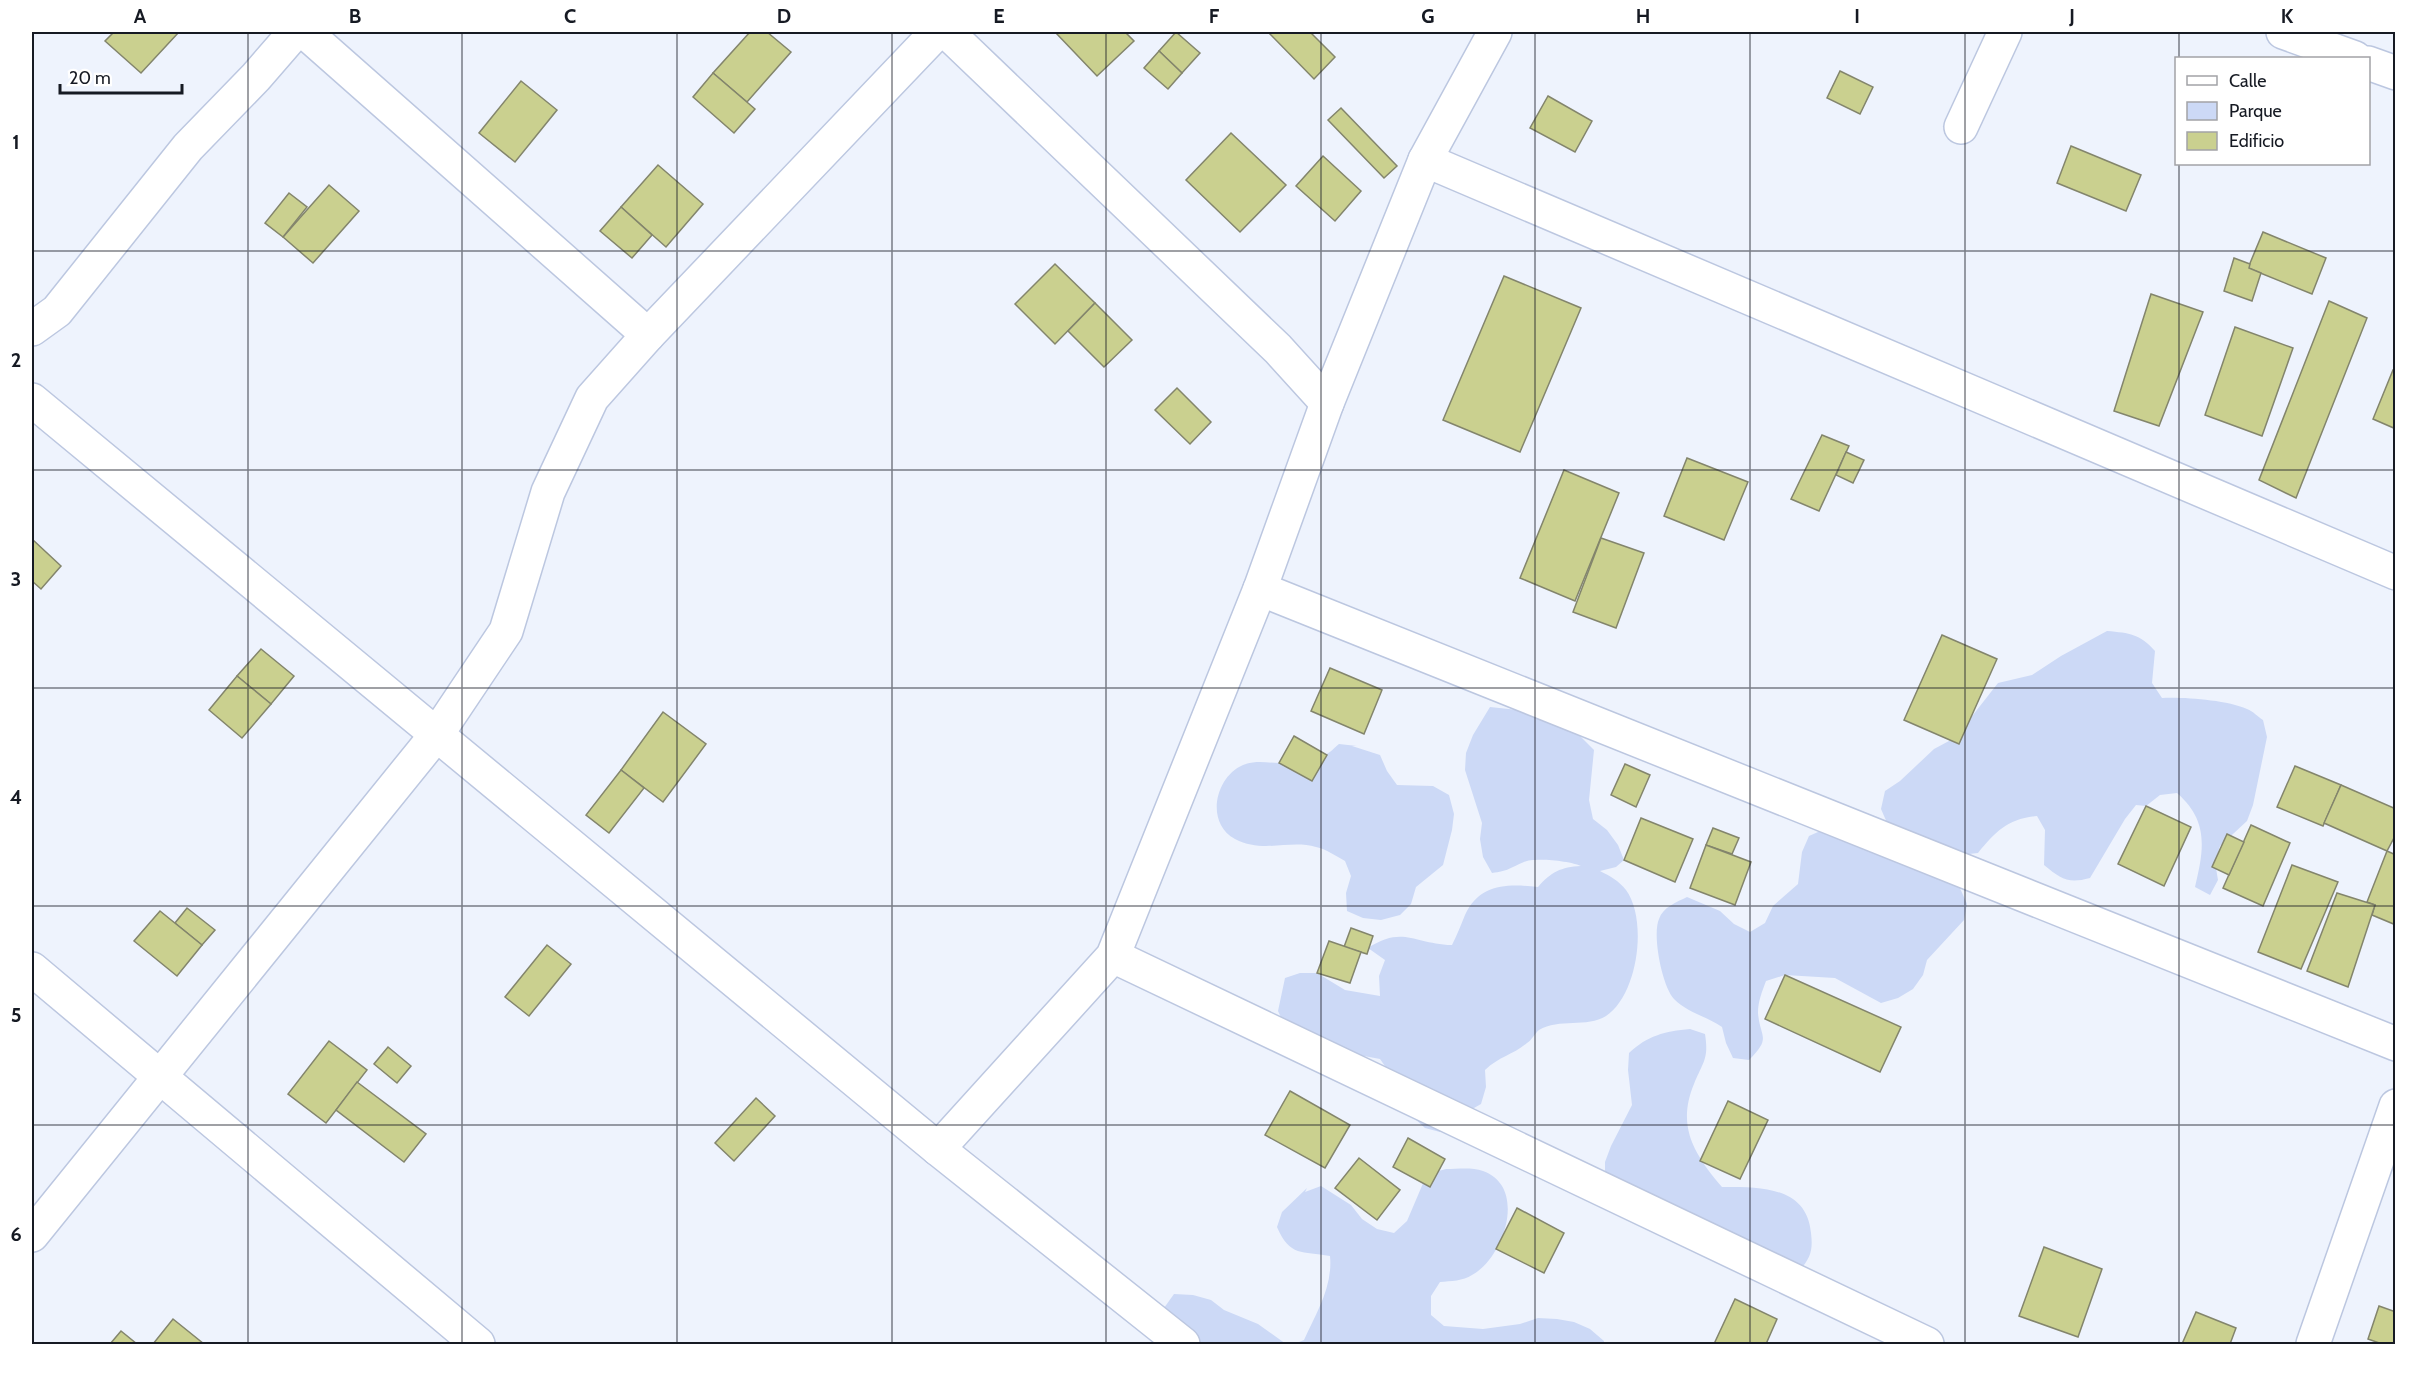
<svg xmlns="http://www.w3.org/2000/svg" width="2427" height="1376" font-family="Cabin,sans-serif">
<rect width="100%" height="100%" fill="#eef3fd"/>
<!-- green -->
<g fill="#ccd9f6">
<path d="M2107,631C2130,633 2140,634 2155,651L2152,683L2162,698C2185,697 2226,700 2247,709C2253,711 2258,717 2263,720L2267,737L2253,805L2247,821L2220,846L2215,862L2218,880L2210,895L2195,887C2204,849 2209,821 2177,793L2160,795L2146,806L2136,805L2125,819L2090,878C2068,884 2061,879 2044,865L2045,830L2037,816C2008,819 1996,831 1978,853L1960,855L1888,825L1881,809L1885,791L1900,781L1934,749L1949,741L1962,729L1998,683L2032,675L2061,656Z"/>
<path d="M1490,707L1518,710L1569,725L1594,750L1589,800L1593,819L1607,830L1618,845L1624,860L1616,867L1600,871C1610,876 1619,881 1626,890C1648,920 1638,995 1606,1016C1587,1028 1559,1018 1539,1030C1535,1033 1532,1040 1527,1043C1513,1055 1500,1056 1485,1070L1486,1087L1481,1104L1453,1120L1440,1132L1425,1128L1413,1117L1399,1086L1380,1059L1348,1053L1285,1026L1278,1011L1285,978L1300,973H1317L1345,990L1380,996L1379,976L1385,960L1368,948C1403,925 1414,944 1452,945C1457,935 1461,925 1465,915C1480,883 1508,884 1538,887C1551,872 1561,867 1581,866C1571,861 1534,857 1524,862C1510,868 1508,871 1492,873L1483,857L1480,839L1482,823L1465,770L1466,753L1473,735Z"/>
<path d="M1339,744L1357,746H1352L1380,755L1387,771L1397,785L1433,786L1449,795L1454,814L1452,830L1443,865L1416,887L1411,904L1400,915L1381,920L1363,918L1347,911L1346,893L1351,876L1345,861C1336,856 1326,849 1316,847C1289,839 1264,854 1235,839C1205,823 1215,777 1243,765C1256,760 1267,763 1280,763C1290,762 1316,759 1325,755C1330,753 1335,747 1339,744Z"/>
<path d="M1827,828L1959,886L1967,904L1964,920L1927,960L1923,975L1913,989L1898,998L1881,1003L1835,978L1785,975L1766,981C1762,992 1758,1001 1758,1013C1760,1038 1772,1037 1749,1060L1733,1058L1726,1043L1722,1027C1708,1017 1686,1012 1674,999C1662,986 1652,935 1659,919C1663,907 1677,902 1687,897L1720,911L1734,924L1750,932L1765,923L1773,906L1798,884L1802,852L1809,836Z"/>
<path d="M1690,1029L1705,1034C1709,1059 1703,1062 1694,1084C1676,1127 1695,1155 1722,1187C1759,1187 1807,1186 1811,1233C1813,1250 1811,1258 1799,1271L1605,1178V1162L1611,1146L1632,1105L1628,1070L1629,1053C1647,1036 1665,1031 1690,1029Z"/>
<path d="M1446,1169C1458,1169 1472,1167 1483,1171C1528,1187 1504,1258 1472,1275C1463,1281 1451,1281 1440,1282L1431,1296V1315L1444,1326L1483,1329L1520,1324L1538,1318L1557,1319L1574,1322L1590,1329L1604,1341V1344H1294L1304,1340C1316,1313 1333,1287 1330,1256C1302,1251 1290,1257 1277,1227L1282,1212L1307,1188L1305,1192L1321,1186L1351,1205L1362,1219L1377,1229L1394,1233L1407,1221L1427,1174Z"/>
<polygon points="1174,1294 1193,1295 1211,1300 1224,1310 1258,1324 1286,1344 1198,1344 1172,1322 1164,1308"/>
</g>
<!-- building -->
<g fill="#cad08f" stroke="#83856c" stroke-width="1.5">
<polygon points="114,32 179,32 141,73 105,41"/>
<polygon points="750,32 767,32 791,52 747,102 713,73"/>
<polygon points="1055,32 1125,32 1134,41 1097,76"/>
<polygon points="1176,32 1200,53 1182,73 1159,51"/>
<polygon points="1273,32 1310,32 1335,57 1314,79 1270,34"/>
<polygon points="1159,51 1182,73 1168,89 1144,68"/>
<polygon points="1840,71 1873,87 1860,114 1827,98"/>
<polygon points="713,73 755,109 734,133 693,97"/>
<polygon points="521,81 557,110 515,162 479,133"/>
<polygon points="1548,96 1592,121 1575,152 1530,128"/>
<polygon points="1341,108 1397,166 1384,178 1328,120"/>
<polygon points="1231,133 1286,185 1240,232 1186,180"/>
<polygon points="2071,146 2141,175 2126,211 2057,183"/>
<polygon points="1323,156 1361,191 1335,221 1296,186"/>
<polygon points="658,165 703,204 666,247 621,207"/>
<polygon points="329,185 359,211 313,263 283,237"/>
<polygon points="289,193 307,207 283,237 265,223"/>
<polygon points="621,207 652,235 632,258 600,231"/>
<polygon points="2263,232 2326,258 2312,294 2248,268"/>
<polygon points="2234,258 2250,264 2249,268 2261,273 2252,301 2224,291"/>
<polygon points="1055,264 1095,303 1055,344 1015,304"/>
<polygon points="1504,276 1581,308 1520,452 1443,420"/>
<polygon points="2151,294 2203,312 2159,426 2114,411"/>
<polygon points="2329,301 2367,318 2296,498 2259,480"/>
<polygon points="1095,303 1132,340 1104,367 1068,331"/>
<polygon points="2235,327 2293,348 2262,436 2205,415"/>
<polygon points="2393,370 2396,371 2396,429 2373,419"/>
<polygon points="1177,388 1211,422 1190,444 1155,410"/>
<polygon points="1822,435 1849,446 1819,511 1791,499"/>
<polygon points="1846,452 1864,460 1853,483 1836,475"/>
<polygon points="1687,458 1748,482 1724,540 1664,516"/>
<polygon points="1564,470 1619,493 1575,601 1520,578"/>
<polygon points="1601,538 1644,553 1616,628 1573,612"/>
<polygon points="32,539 61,566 41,589 32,581"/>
<polygon points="1942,635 1997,659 1959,744 1904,720"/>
<polygon points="261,649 294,676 271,704 237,676"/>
<polygon points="1330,668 1382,690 1364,734 1311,711"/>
<polygon points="237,676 271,704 242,738 209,710"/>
<polygon points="663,712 706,744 663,802 621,770"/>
<polygon points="1294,736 1327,755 1312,781 1279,763"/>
<polygon points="1625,764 1650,775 1636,807 1611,795"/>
<polygon points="2295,766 2341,785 2323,826 2277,807"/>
<polygon points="621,770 644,788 609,833 586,815"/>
<polygon points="2341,785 2396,809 2396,834 2387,851 2324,823"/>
<polygon points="2146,806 2191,827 2164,886 2118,864"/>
<polygon points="1641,818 1693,839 1675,882 1624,860"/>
<polygon points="2251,825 2290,843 2263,906 2223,888"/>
<polygon points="1713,828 1739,838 1732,854 1706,845"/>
<polygon points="2227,834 2244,842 2229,875 2212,867"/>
<polygon points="1706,845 1751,862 1735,905 1690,888"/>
<polygon points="2387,851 2396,855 2396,925 2372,915 2375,905 2367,902"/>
<polygon points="2292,865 2338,882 2301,969 2258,952"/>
<polygon points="2337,893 2375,905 2348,987 2307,971"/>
<polygon points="187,908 215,930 202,945 175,923"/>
<polygon points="160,911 202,945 177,976 134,941"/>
<polygon points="1351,928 1373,936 1367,954 1344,947"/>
<polygon points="1329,941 1361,952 1350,983 1317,973"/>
<polygon points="547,945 571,964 529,1016 505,997"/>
<polygon points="1785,975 1901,1027 1880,1072 1765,1019"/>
<polygon points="329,1041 367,1070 326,1123 288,1094"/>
<polygon points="388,1047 411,1066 397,1083 374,1064"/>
<polygon points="357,1082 426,1134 404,1162 336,1110"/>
<polygon points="1290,1091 1350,1125 1325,1168 1265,1135"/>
<polygon points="756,1098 775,1116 734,1161 715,1143"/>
<polygon points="1728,1101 1768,1120 1740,1179 1700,1161"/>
<polygon points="1408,1138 1445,1159 1430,1187 1393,1167"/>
<polygon points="1359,1158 1400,1190 1377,1220 1335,1188"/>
<polygon points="1517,1208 1564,1233 1544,1273 1496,1249"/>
<polygon points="2044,1247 2102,1269 2078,1337 2019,1316"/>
<polygon points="1735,1299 1777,1319 1766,1344 1714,1344"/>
<polygon points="2379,1306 2396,1312 2396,1344 2382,1344 2368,1339"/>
<polygon points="2196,1312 2236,1328 2230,1344 2182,1344"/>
<polygon points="173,1319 204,1344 153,1344"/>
<polygon points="121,1331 137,1344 110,1344"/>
</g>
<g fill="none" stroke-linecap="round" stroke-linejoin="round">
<defs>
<g id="minor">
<polyline points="305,32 648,335"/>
<polyline points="947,32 1278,349 1327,403"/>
<polyline points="2283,32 2355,58"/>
<polyline points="2368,63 2396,73"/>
<polyline points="1961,127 2005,32"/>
<polyline points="1425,160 2396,573"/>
<polyline points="32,329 57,311 188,147 256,77 295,32"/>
<polyline points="32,400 938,1149 1183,1344"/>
<polyline points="1260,589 2396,1044"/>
<polyline points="1113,956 1927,1344"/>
<polyline points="32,969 478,1344"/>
<polyline points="938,1149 1113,956 1260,589 1327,403 1425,160 1495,32"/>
<polyline points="32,1235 437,734 506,631 548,492 592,398 648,335 937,32"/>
<polyline points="2313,1344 2396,1106"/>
</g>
</defs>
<!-- minor casing -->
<use href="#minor" stroke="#bcc7e0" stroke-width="36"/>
<!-- minor -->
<use href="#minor" stroke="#fff" stroke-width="33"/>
</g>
<!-- grid -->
<path fill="none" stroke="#161a23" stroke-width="1.5" stroke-opacity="0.55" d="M248,32V1344M462,32V1344M677,32V1344M892,32V1344M1106,32V1344M1321,32V1344M1535,32V1344M1750,32V1344M1965,32V1344M2179,32V58M2179,164V1344M32,251H2396M32,470H2396M32,688H2396M32,906H2396M32,1125H2396"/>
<!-- border -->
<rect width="2427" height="1376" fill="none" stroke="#ffffff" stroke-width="66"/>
<!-- legend -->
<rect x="2175" y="57" width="195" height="108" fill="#ffffff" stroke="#a2a3a7" stroke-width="1.5"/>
<rect x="2187" y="76" width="30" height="9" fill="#ffffff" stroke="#a2a3a7" stroke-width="1.5"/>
<text x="2229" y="87" font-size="18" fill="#161a23">Calle</text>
<rect x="2187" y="102" width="30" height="18" fill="#ccd9f6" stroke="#a2a3a7" stroke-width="1.5"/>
<text x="2229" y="117" font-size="18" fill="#161a23">Parque</text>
<rect x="2187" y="132" width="30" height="18" fill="#cad08f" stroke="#a2a3a7" stroke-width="1.5"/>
<text x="2229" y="147" font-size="18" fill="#161a23">Edificio</text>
<!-- scale -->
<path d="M60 84v9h122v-9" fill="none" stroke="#161a23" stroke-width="3"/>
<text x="69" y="84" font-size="18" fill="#161a23" stroke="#ffffff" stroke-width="4.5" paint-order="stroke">20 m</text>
<rect x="33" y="33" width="2361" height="1310" fill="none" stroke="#161a23" stroke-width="2"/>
<g font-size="20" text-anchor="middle" font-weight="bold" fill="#161a23">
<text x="140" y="23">A</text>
<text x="355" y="23">B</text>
<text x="570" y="23">C</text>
<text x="784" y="23">D</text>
<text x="999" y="23">E</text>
<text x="1214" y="23">F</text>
<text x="1428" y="23">G</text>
<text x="1643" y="23">H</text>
<text x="1857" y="23">I</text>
<text x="2072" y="23">J</text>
<text x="2287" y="23">K</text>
<text x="16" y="149">1</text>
<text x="16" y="367">2</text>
<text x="16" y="586">3</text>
<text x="16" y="804">4</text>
<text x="16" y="1022">5</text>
<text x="16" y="1241">6</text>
</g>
</svg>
